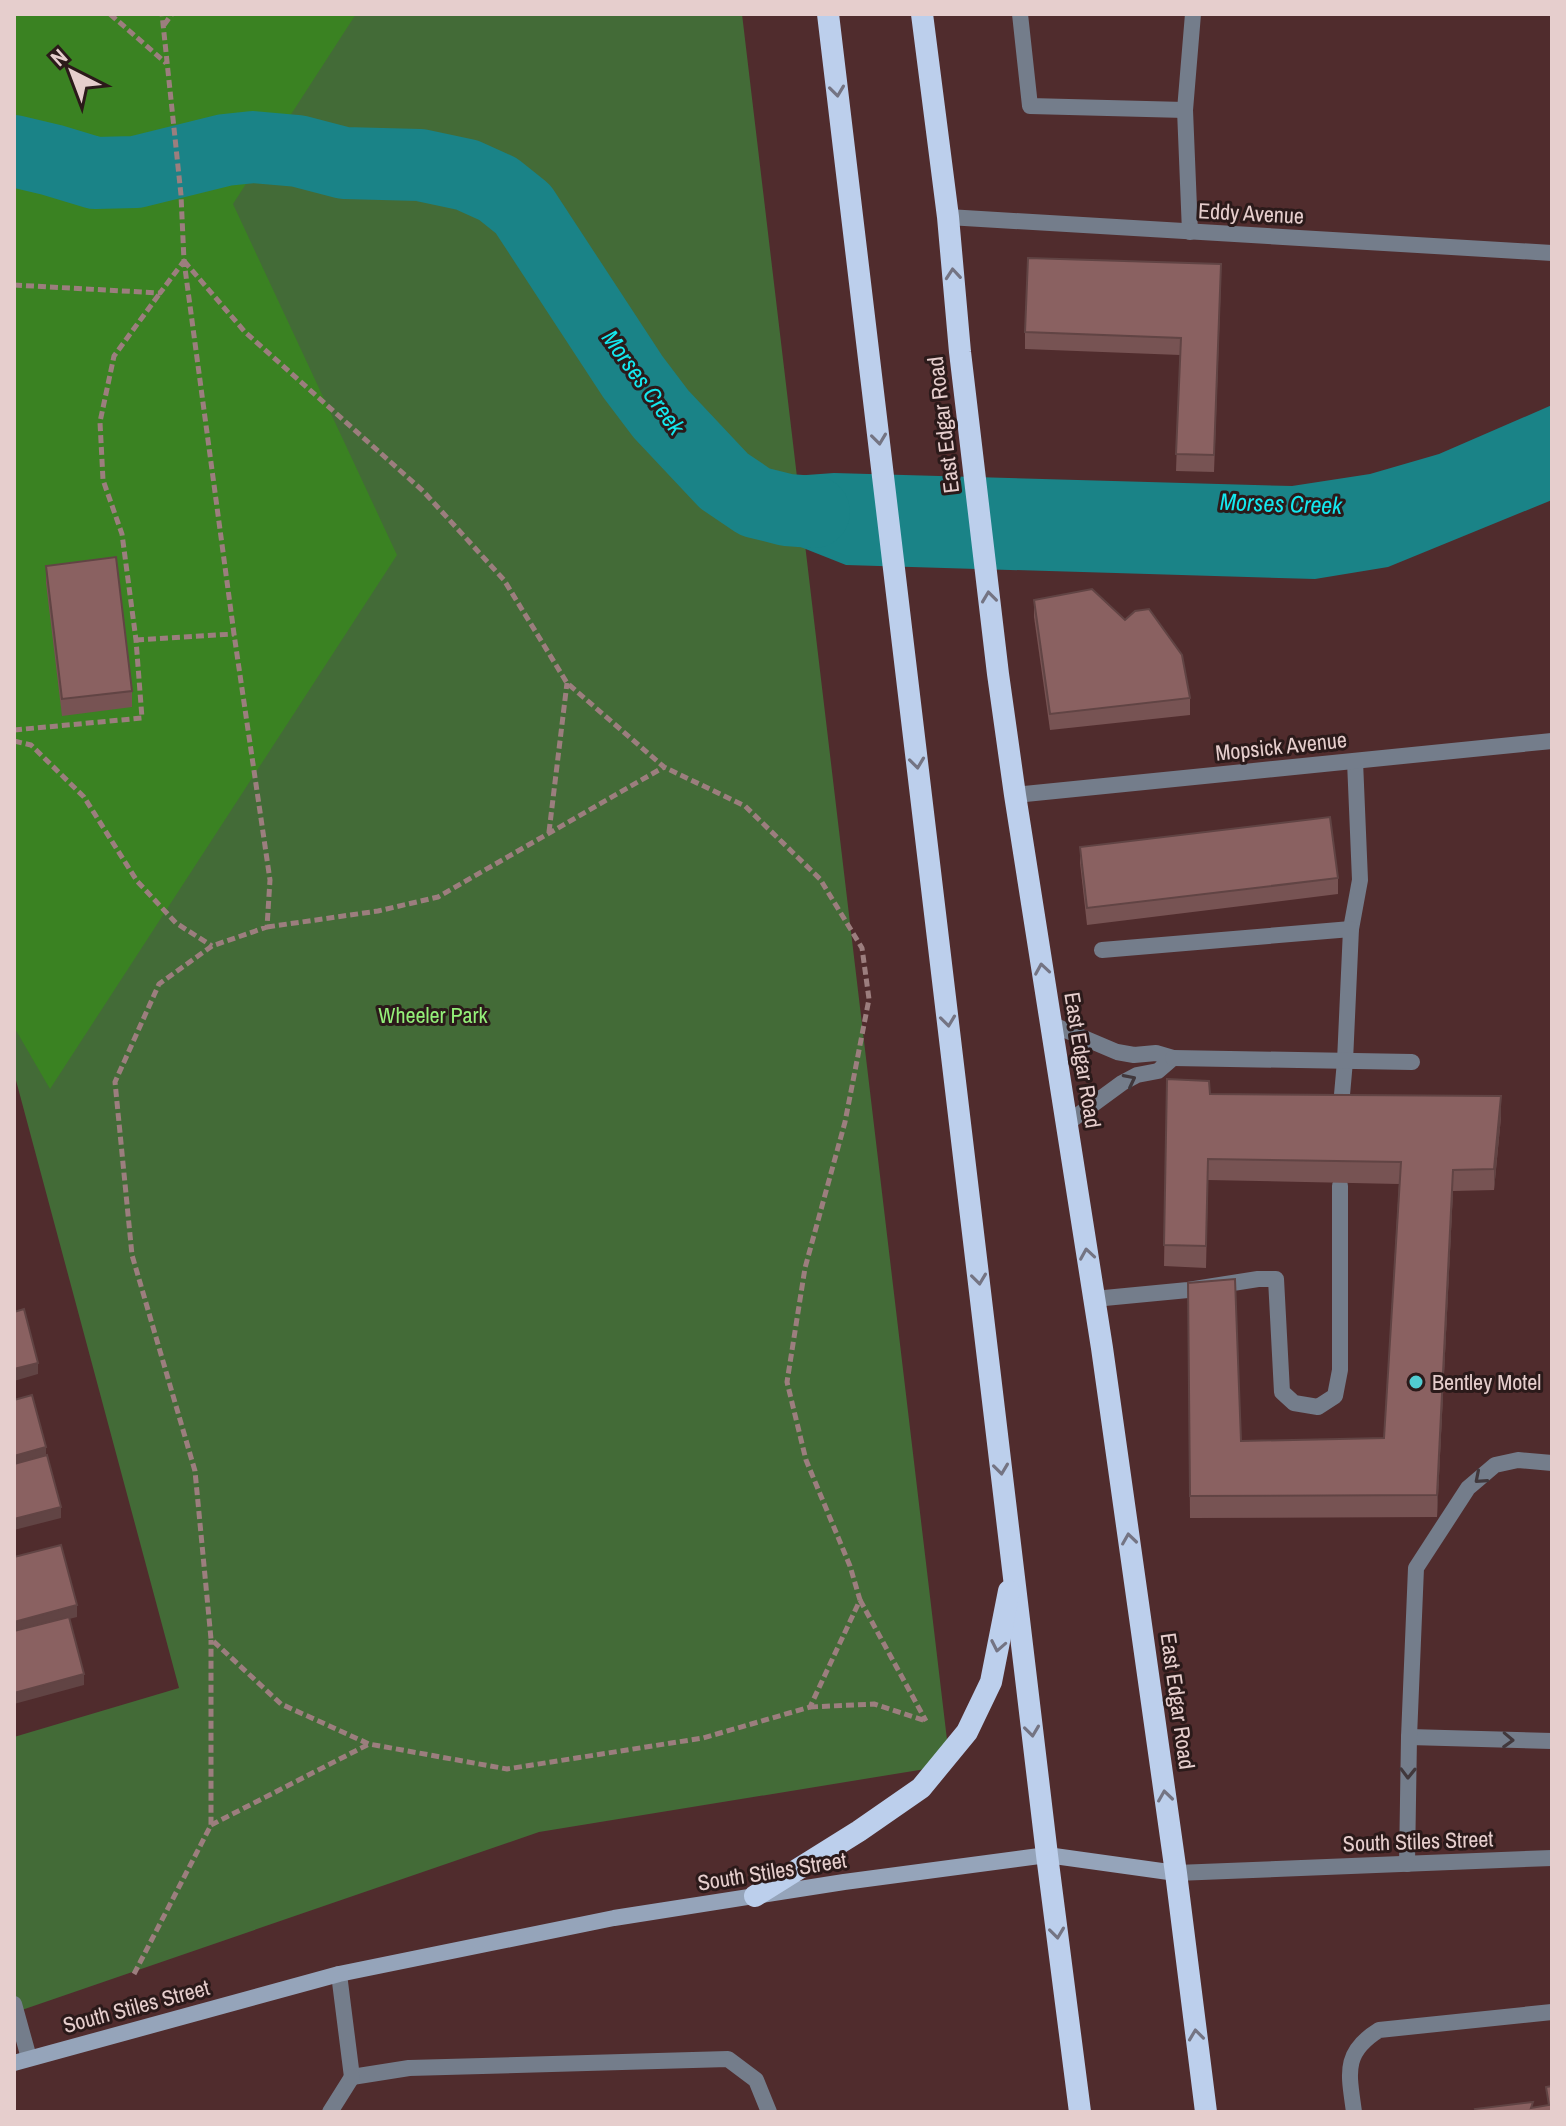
<svg xmlns="http://www.w3.org/2000/svg" width="1566" height="2126" font-family="'Archivo Narrow',sans-serif">
<rect width="100%" height="100%" fill="#502c2d"/>
<!-- green -->
<polygon fill="#436b37" points="14,14 742,14 950,1765 539,1832 16,2012 14,2004 14,1737 179,1688 14,1073"/>
<!-- forest -->
<polygon fill="#3a8222" points="14,14 356,14 233,204 397,555 50,1089 14,1027"/>
<!-- water -->
<polygon fill="#1a8387" points="1552,405 1552,500 1388,567 1315,579 846,565 788,542 751,515 724,481 834,473 1292,486 1370,474 1439,454"/>
<g fill="none" stroke-linecap="round" stroke-linejoin="round">
<!-- river -->
<polyline stroke="#1a8387" stroke-width="72" points="14,151 52,160 95,173 136,172 225,150 253,147 298,151 344,163 420,165 467,175 498,189 523,209 633,377 661,414 724,481 755,502 787,510 814,512"/>
<!-- path -->
<g stroke="#9c7e7e" stroke-width="5" stroke-dasharray="8 4" stroke-linecap="butt">
<polyline points="110,14 166,63"/>
<polyline points="164,25 172,14"/>
<polygon points="184,261 245,332 423,491 504,580 567,683 664,767 745,806 820,879 862,948 869,999 845,1122 805,1268 787,1382 806,1460 850,1566 860,1600 810,1707 703,1738 507,1769 369,1744 281,1704 211,1639 195,1471 132,1255 115,1082 159,984 212,946 267,927 270,880 234,634"/>
<polyline points="14,285 160,293 184,261 181,195 162,14"/>
<polyline points="136,640 234,634"/>
<polyline points="14,730 142,718 136,640 122,534 103,480 100,422 114,356 160,293"/>
<polyline points="14,741 31,745 84,797 137,881 176,923 212,946"/>
<polyline points="549,832 567,683"/>
<polyline points="267,927 378,911 438,897 664,767"/>
<polyline points="860,1600 926,1721"/>
<polyline points="810,1707 874,1704 926,1721"/>
<polyline points="211,1825 369,1744"/>
<polyline points="134,1974 211,1825 211,1640"/>
</g>
<!-- service -->
<g stroke="#747d8b" stroke-width="16">
<polyline points="1020,14 1030,106 1185,110"/>
<polyline points="1190,232 1185,110 1193,14"/>
<polyline points="1351,929 1360,880 1355,761"/>
<polyline points="1102,950 1351,929 1345,1061 1340,1117"/>
<polyline points="1051,1024 1117,1052 1134,1055 1156,1053 1173,1058 1158,1071 1137,1075 1122,1083 1066,1124"/>
<polyline points="1173,1058 1412,1062"/>
<polyline points="1094,1299 1188,1290 1258,1279 1276,1279 1282,1392 1294,1403 1318,1407 1335,1396 1340,1370 1340,1186"/>
<polyline points="1409,1737 1552,1741"/>
<polyline points="1407,1864 1409,1737 1416,1568 1468,1488 1495,1465 1518,1460 1552,1463"/>
<polyline points="339,1974 352,2077 409,2068 728,2059 756,2080 769,2112"/>
<polyline points="330,2112 352,2077"/>
<path d="M1354,2112C1349,2074 1342,2053 1379,2030L1552,2012"/>
</g>
<!-- minor -->
<g stroke="#747d8b" stroke-width="16">
<polyline points="948,217 1552,253"/>
<polyline points="1015,795 1552,741"/>
<polyline points="1176,1873 1552,1858"/>
<polyline points="14,2004 29,2058"/>
</g>
<!-- secondary -->
<polyline stroke="#95a4ba" stroke-width="16" points="14,2063 339,1974 614,1918 844,1882 1047,1855 1176,1873"/>
<!-- trunk -->
<g stroke="#bccfec" stroke-width="22">
<polyline points="828,14 1047,1855 1080,2112"/>
<polyline points="922,14 948,217 960,352 998,674 1015,795 1102,1348 1176,1873 1206,2112"/>
<polyline points="755,1896 859,1831 921,1788 967,1732 991,1682 1009,1591"/>
</g>
</g>
<!-- wall -->
<g fill="#775353">
<polygon points="1221,281 1214,472 1176,471 1180,355 1025,349 1025,332"/>
<polygon points="46,566 132,691 132,707 62,716 46,583"/>
<polygon points="1034,600 1190,698 1190,715 1050,730 1034,617"/>
<polygon points="1080,847 1338,878 1338,894 1087,925 1080,863"/>
<polygon points="1167,1079 1210,1094 1501,1117 1494,1190 1453,1191 1437,1517 1190,1518 1188,1283 1241,1441 1384,1438 1399,1184 1208,1180 1206,1268 1164,1266"/>
</g>
<!-- shaded-wall -->
<g fill="#614444">
<polygon points="1501,1096 1501,1117 1494,1190 1494,1169"/>
<polygon points="1453,1170 1453,1191 1437,1517 1437,1495"/>
<polygon points="38,1363 38,1374 14,1381 14,1369"/>
<polygon points="46,1447 46,1459 14,1467 14,1456"/>
<polygon points="61,1507 61,1518 14,1530 14,1519"/>
<polygon points="77,1605 77,1617 14,1633 14,1622"/>
<polygon points="84,1674 84,1685 14,1704 14,1693"/>
</g>
<!-- building -->
<g fill="#8a6161" stroke="#614444" stroke-width="2">
<polygon points="1028,258 1221,264 1214,455 1176,454 1181,338 1025,332"/>
<polygon points="116,557 132,691 62,699 46,566"/>
<polygon points="1092,589 1125,620 1135,611 1149,609 1182,655 1190,698 1050,714 1034,600"/>
<polygon points="1330,817 1338,878 1087,908 1080,847"/>
<polygon points="1167,1079 1209,1081 1210,1094 1501,1096 1494,1169 1453,1170 1437,1495 1190,1496 1188,1283 1235,1279 1241,1441 1384,1438 1401,1162 1208,1159 1206,1246 1164,1245"/>
<polygon points="24,1309 38,1363 14,1369 14,1312"/>
<polygon points="32,1395 46,1447 14,1456 14,1400"/>
<polygon points="47,1455 61,1507 14,1519 14,1464"/>
<polygon points="61,1545 77,1605 14,1622 14,1557"/>
<polygon points="69,1617 84,1674 14,1693 14,1631"/>
<polygon points="1552,2086 1552,2112 1476,2112 1475,2109 1533,2102 1531,2108 1549,2105 1546,2087"/>
</g>
<!-- one-way arrows -->
<defs><path id="oneway-chevron" d="M-2-3.5L2.5 0L-2 3.5" fill="none" stroke-width="1.6" stroke-linecap="round" stroke-linejoin="round" transform="scale(2)"/></defs>
<g stroke="#747483">
<use href="#oneway-chevron" transform="translate(837 91) rotate(83)"/>
<use href="#oneway-chevron" transform="translate(953 274) rotate(-95)"/>
<use href="#oneway-chevron" transform="translate(879 439) rotate(83)"/>
<use href="#oneway-chevron" transform="translate(989 597) rotate(-97)"/>
<use href="#oneway-chevron" transform="translate(917 763) rotate(83)"/>
<use href="#oneway-chevron" transform="translate(1042 969) rotate(-99)"/>
<use href="#oneway-chevron" transform="translate(948 1021) rotate(83)"/>
<use href="#oneway-chevron" transform="translate(1087 1254) rotate(-99)"/>
<use href="#oneway-chevron" transform="translate(979 1279) rotate(83)"/>
<use href="#oneway-chevron" transform="translate(1001 1469) rotate(83)"/>
<use href="#oneway-chevron" transform="translate(1129 1539) rotate(-98)"/>
<use href="#oneway-chevron" transform="translate(998 1646) rotate(101)"/>
<use href="#oneway-chevron" transform="translate(1032 1731) rotate(83)"/>
<use href="#oneway-chevron" transform="translate(1165 1796) rotate(-98)"/>
<use href="#oneway-chevron" transform="translate(1057 1933) rotate(83)"/>
<use href="#oneway-chevron" transform="translate(1196 2035) rotate(-97)"/>
</g>
<g stroke="#41383c">
<use href="#oneway-chevron" transform="translate(1130 1080) rotate(-27)"/>
<use href="#oneway-chevron" transform="translate(1480 1478) rotate(139)"/>
<use href="#oneway-chevron" transform="translate(1508 1740) rotate(2)"/>
<use href="#oneway-chevron" transform="translate(1408 1773) rotate(91)"/>
</g>
<!-- markers -->
<circle fill="#51ccd1" stroke="#2b1a1a" stroke-width="3" cx="1416" cy="1382" r="8"/>
<g text-anchor="middle" dominant-baseline="central" stroke-width="6" stroke-linejoin="round" paint-order="stroke">
<!-- street labels -->
<g font-size="22" fill="#e6cecd" stroke="#2b1a1a">
<text transform="translate(1251 213) rotate(3)">Eddy Avenue</text>
<text transform="translate(943 425) rotate(-97)">East Edgar Road</text>
<text transform="translate(1281 746) rotate(-6)">Mopsick Avenue</text>
<text transform="translate(1083 1060) rotate(81)">East Edgar Road</text>
<text transform="translate(1178 1701) rotate(82)">East Edgar Road</text>
<text transform="translate(1418 1841) rotate(-2)">South Stiles Street</text>
<text transform="translate(772 1871) rotate(-9)">South Stiles Street</text>
<text transform="translate(136 2006) rotate(-15)">South Stiles Street</text>
</g>
<!-- park labels -->
<g font-size="22" fill="#94ef79" stroke="#2b1a1a">
<text x="433" y="1015">Wheeler Park</text>
</g>
<!-- poi labels -->
<g font-size="22" fill="#e6cecd" stroke="#2b1a1a" text-anchor="start">
<text x="1432" y="1382">Bentley Motel</text>
</g>
<!-- water labels -->
<g font-size="24" font-style="italic" fill="#14e8ef" stroke="#2b1a1a">
<text transform="translate(644 382) rotate(54)">Morses Creek</text>
<text transform="translate(1281 503) rotate(2)">Morses Creek</text>
</g>
</g>
<!-- border -->
<rect width="1566" height="2126" fill="none" stroke="#e6cecd" stroke-width="32"/>
<!-- north arrow -->
<g transform="translate(72 72) rotate(318)" stroke="#2b1a1a" stroke-width="6" paint-order="stroke">
<path d="M0-6L14 30L0 20L-14 30Z" fill="#e6cecd"/>
<text y="-12" font-size="22" font-weight="bold" text-anchor="middle" fill="#e6cecd">N</text>
</g>
</svg>
